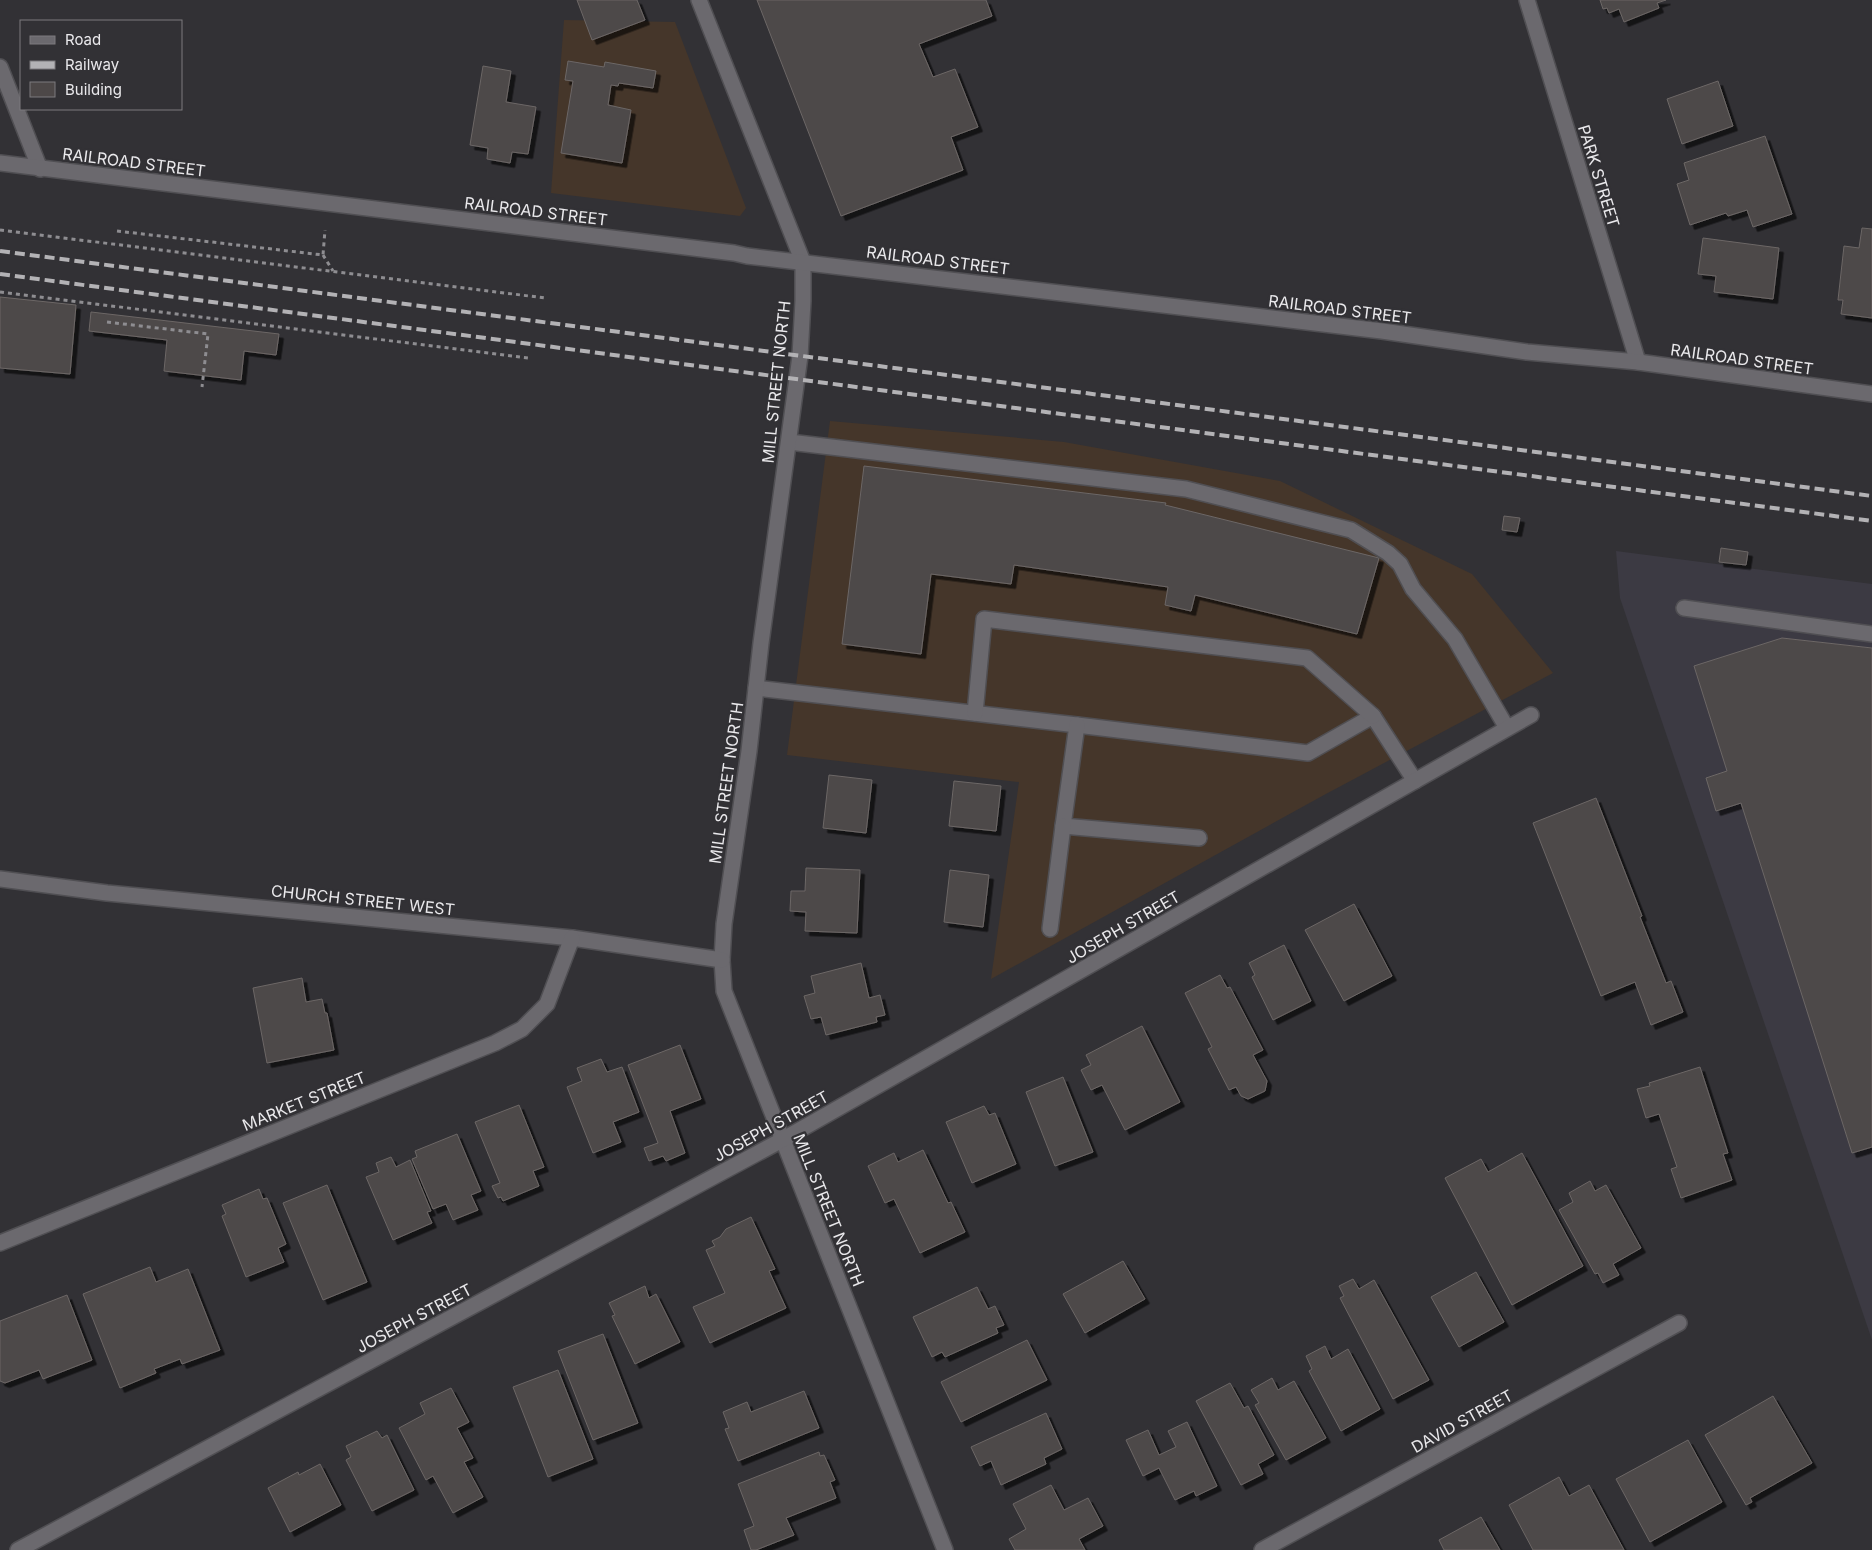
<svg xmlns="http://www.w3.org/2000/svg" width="1872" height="1550" font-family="Inter,sans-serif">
<defs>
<filter id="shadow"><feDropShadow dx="4.5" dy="4.5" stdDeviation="0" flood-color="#0009"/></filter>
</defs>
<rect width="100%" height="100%" fill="#323135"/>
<!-- commercial -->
<g fill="#45362a">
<polygon points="564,20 675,22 746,208 740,216 551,193"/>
<polygon points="830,421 1064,442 1280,481 1472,574 1553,673 1324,795 991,979 1019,782 787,755"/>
</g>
<!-- built -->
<polygon fill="#3c3a43" points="1616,551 1872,584 1872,1340 1620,598"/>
<!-- building -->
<g fill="#4d4848" stroke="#6c6766" filter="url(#shadow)">
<polygon points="577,0 637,0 645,20 592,40"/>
<polygon points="757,0 986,0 992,16 919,44 933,77 955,69 978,127 951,137 963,170 841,216"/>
<polygon points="1600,0 1666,0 1657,3 1659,8 1624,22 1619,9 1609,13 1607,8 1603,9"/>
<polygon points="568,61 604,67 605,62 656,71 653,88 619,83 618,86 611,85 608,105 631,110 622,163 561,153 573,81 565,80"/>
<polygon points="483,66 511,71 506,102 536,107 528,154 512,152 510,163 487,159 488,148 470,145"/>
<polygon points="1718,81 1733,126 1682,144 1667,99"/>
<polygon points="1765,136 1792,214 1753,227 1747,210 1728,216 1726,213 1690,225 1677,184 1689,180 1684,163"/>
<polygon points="1862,228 1872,229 1872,318 1841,314 1843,300 1838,300 1844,246 1859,248"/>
<polygon points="1703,238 1779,248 1773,299 1714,292 1716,276 1698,274"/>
<polygon points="0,297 76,305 70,374 0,368"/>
<polygon points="91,312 279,334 276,355 244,351 241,380 164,371 167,340 89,331"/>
<polygon points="864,466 1166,503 1165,505 1379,558 1357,634 1195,595 1191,611 1165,605 1168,587 1014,565 1011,584 931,574 921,654 842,644"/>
<polygon points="1504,516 1520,518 1517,532 1502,530"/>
<polygon points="1721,548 1748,552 1746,565 1719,562"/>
<polygon points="1782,638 1872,648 1872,1147 1852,1153 1741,803 1716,811 1706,778 1727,771 1694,666"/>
<polygon points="829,775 872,780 866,833 823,828"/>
<polygon points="954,781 1001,786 996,831 949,826"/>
<polygon points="1596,798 1642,916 1640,917 1666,983 1671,981 1683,1012 1651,1025 1635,982 1601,996 1533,823"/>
<polygon points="806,868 860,870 857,933 805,931 806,912 790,911 791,891 805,891"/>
<polygon points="950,870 989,875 983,927 944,922"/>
<polygon points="1354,904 1392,976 1344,1001 1305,930"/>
<polygon points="1284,945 1311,1001 1273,1020 1252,977 1255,975 1249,963"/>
<polygon points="861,963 869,998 880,995 885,1015 876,1017 877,1022 826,1035 821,1017 811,1019 804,996 815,993 811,976"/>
<polygon points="1220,975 1227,988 1230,987 1263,1050 1253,1055 1267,1081 1265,1091 1248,1099 1241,1096 1236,1087 1229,1090 1208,1049 1212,1047 1185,993"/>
<polygon points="302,978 306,1002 322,999 325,1013 327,1013 334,1050 267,1063 253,988"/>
<polygon points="1142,1026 1180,1102 1125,1130 1102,1085 1091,1090 1081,1070 1091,1065 1086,1055"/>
<polygon points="680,1045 701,1099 670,1111 685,1153 666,1161 663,1156 649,1161 644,1148 658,1143 628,1065"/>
<polygon points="601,1059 607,1072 622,1067 639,1112 613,1122 621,1142 593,1153 567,1087 582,1081 577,1068"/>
<polygon points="1700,1067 1728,1153 1723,1154 1732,1180 1681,1198 1671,1169 1677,1167 1659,1114 1646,1118 1637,1089 1650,1086 1649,1083"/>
<polygon points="1063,1077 1093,1152 1055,1166 1026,1092"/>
<polygon points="519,1105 544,1167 533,1171 539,1186 503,1201 501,1197 498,1198 492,1186 500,1183 475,1122"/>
<polygon points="984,1106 989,1115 995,1113 1016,1164 972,1183 946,1122"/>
<polygon points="457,1134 481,1191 471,1195 478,1210 453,1220 446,1204 433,1209 412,1159 417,1157 415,1151"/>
<polygon points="923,1150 948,1203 951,1202 965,1232 920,1253 894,1199 885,1203 868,1166 894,1153 898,1162"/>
<polygon points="1522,1153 1583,1266 1512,1305 1445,1178 1481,1159 1488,1172"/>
<polygon points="391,1157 396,1167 410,1160 431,1211 427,1212 432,1223 393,1240 366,1177 379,1172 376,1163"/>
<polygon points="1590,1181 1595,1191 1606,1185 1641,1248 1613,1264 1619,1275 1603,1283 1598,1273 1595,1274 1559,1210 1573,1202 1569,1193"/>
<polygon points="327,1185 367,1282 323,1300 283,1203"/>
<polygon points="259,1189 263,1199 267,1198 286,1244 278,1248 284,1262 246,1277 222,1216 226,1214 222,1205"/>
<polygon points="751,1217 775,1269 769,1271 786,1308 710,1343 693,1307 725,1293 706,1250 715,1246 712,1241 720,1237 726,1229"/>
<polygon points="1123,1261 1145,1299 1085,1333 1063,1294"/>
<polygon points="150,1267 156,1282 188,1269 220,1350 182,1364 180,1359 154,1369 156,1373 120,1388 83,1294"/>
<polygon points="1476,1272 1504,1322 1459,1347 1431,1297"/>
<polygon points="1353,1279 1359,1289 1374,1280 1429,1380 1393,1399 1340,1298 1344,1296 1339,1286"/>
<polygon points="645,1286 649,1298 656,1294 680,1342 635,1364 612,1316 615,1315 609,1303"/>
<polygon points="977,1287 988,1309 995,1306 1004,1325 996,1328 998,1333 945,1357 942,1352 932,1357 913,1317"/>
<polygon points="67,1295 92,1360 43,1379 39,1370 5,1383 0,1381 0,1321"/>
<polygon points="603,1334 638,1423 593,1440 558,1351"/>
<polygon points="1027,1340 1047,1380 961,1422 941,1382"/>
<polygon points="1325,1346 1331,1359 1348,1349 1380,1409 1341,1431 1309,1371 1312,1369 1306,1356"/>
<polygon points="558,1370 593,1459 548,1477 513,1387"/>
<polygon points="1272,1378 1278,1390 1294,1381 1326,1438 1286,1460 1255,1405 1259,1403 1251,1390"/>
<polygon points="1230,1383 1244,1408 1248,1406 1274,1455 1258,1464 1263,1474 1241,1485 1196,1401"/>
<polygon points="451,1388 469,1422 457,1428 473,1458 464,1462 483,1497 453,1513 433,1476 426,1480 399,1428 425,1414 420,1403"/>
<polygon points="804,1391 819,1428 738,1461 725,1429 729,1428 723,1412 747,1402 751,1412"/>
<polygon points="1773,1396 1812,1463 1750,1498 1752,1502 1746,1505 1705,1435"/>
<polygon points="1046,1413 1062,1449 1044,1458 1046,1464 1001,1485 991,1461 980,1466 971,1447"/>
<polygon points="1187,1422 1217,1486 1196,1496 1194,1491 1175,1500 1159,1468 1143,1476 1126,1440 1148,1430 1159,1455 1176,1447 1168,1431"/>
<polygon points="377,1431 382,1438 387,1435 414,1490 372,1511 346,1460 351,1457 346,1446"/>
<polygon points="1688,1440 1722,1502 1650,1542 1616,1479"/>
<polygon points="819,1452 820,1456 824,1455 835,1480 830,1482 836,1498 786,1518 794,1535 756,1550 751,1550 744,1530 754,1526 738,1484"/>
<polygon points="320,1464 341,1505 290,1532 268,1488 298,1472 299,1475"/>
<polygon points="1559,1477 1569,1496 1589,1485 1624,1550 1533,1550 1509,1505"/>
<polygon points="1051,1485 1064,1510 1088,1498 1103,1526 1079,1539 1085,1550 1015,1550 1009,1539 1026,1529 1013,1504"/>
<polygon points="1481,1517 1500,1550 1444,1550 1439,1540"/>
</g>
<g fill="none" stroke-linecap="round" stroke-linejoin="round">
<defs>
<g id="lane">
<polyline points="789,442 1186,489 1351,530 1388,553 1400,564 1413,589 1455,639 1507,728"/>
<polyline points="1684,608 1872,634"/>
<polyline points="756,688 1077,725 1308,753 1373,716 1415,781"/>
<polyline points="975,713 984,619 1307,658 1373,716"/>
<polyline points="1077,725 1063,826 1199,838"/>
<polyline points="1050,929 1063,826"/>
</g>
<g id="street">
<polyline points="699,0 803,262 803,301 800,356 761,643 749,751 724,924 722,960 724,991 945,1550"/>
<polyline points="1527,0 1638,362"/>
<polyline points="0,67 40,169"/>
<polyline points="0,163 734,253 747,256 1382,331 1527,352 1638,362 1872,394"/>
<polyline points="0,879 107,893 572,938 722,960"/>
<polyline points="0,1243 495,1043 522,1029 547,1004 572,938"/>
<polyline points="18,1550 782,1140 1531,715"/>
<polyline points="1262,1550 1679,1323"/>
</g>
</defs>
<!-- lane casing -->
<use href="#lane" stroke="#504f53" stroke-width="18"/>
<!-- street casing -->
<use href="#street" stroke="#504f53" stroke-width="18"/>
<!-- path -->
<g stroke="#8e8d91" stroke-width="3" stroke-dasharray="4 4" stroke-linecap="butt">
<polyline points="0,230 545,298"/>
<polyline points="117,231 323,255 325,230"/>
<polyline points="323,255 333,271"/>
<polyline points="0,292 528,358"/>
<polyline points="107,322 208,334 202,387"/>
</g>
<!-- lane -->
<use href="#lane" stroke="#6b696e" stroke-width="15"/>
<!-- street -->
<use href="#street" stroke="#6b696e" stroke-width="15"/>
<!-- rail -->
<g stroke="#b3b2b5" stroke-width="4" stroke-dasharray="10 5" stroke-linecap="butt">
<polyline points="0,251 1872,496"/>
<polyline points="0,274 1872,521"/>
</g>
</g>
<g text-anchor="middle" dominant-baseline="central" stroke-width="4.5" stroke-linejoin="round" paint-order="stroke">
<!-- street labels -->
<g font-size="16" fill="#eae9ec" stroke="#323135">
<text transform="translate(134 162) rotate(7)">RAILROAD STREET</text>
<text transform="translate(1599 176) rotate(73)">PARK STREET</text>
<text transform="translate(536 211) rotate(7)">RAILROAD STREET</text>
<text transform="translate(938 260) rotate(7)">RAILROAD STREET</text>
<text transform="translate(1340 309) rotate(7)">RAILROAD STREET</text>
<text transform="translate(1742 359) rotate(8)">RAILROAD STREET</text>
<text transform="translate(776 382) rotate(-84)">MILL STREET NORTH</text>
<text transform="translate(726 783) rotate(-82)">MILL STREET NORTH</text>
<text transform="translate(363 900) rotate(6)">CHURCH STREET WEST</text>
<text transform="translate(1123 927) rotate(-30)">JOSEPH STREET</text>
<text transform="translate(304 1101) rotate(-22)">MARKET STREET</text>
<text transform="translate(771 1126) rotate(-29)">JOSEPH STREET</text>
<text transform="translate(829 1210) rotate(68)">MILL STREET NORTH</text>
<text transform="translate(414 1318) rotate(-28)">JOSEPH STREET</text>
<text transform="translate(1462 1421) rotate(-29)">DAVID STREET</text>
</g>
</g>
<!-- legend -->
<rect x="20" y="20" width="162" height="90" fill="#323135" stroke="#7c7b7e"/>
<rect x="30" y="36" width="25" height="8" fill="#6b696e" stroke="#7c7b7e"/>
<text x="65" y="45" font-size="15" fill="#eae9ec">Road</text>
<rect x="30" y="61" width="25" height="8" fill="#b3b2b5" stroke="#7c7b7e"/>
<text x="65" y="70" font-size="15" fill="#eae9ec">Railway</text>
<rect x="30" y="82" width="25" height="15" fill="#4d4848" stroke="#7c7b7e"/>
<text x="65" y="95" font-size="15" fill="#eae9ec">Building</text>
</svg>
